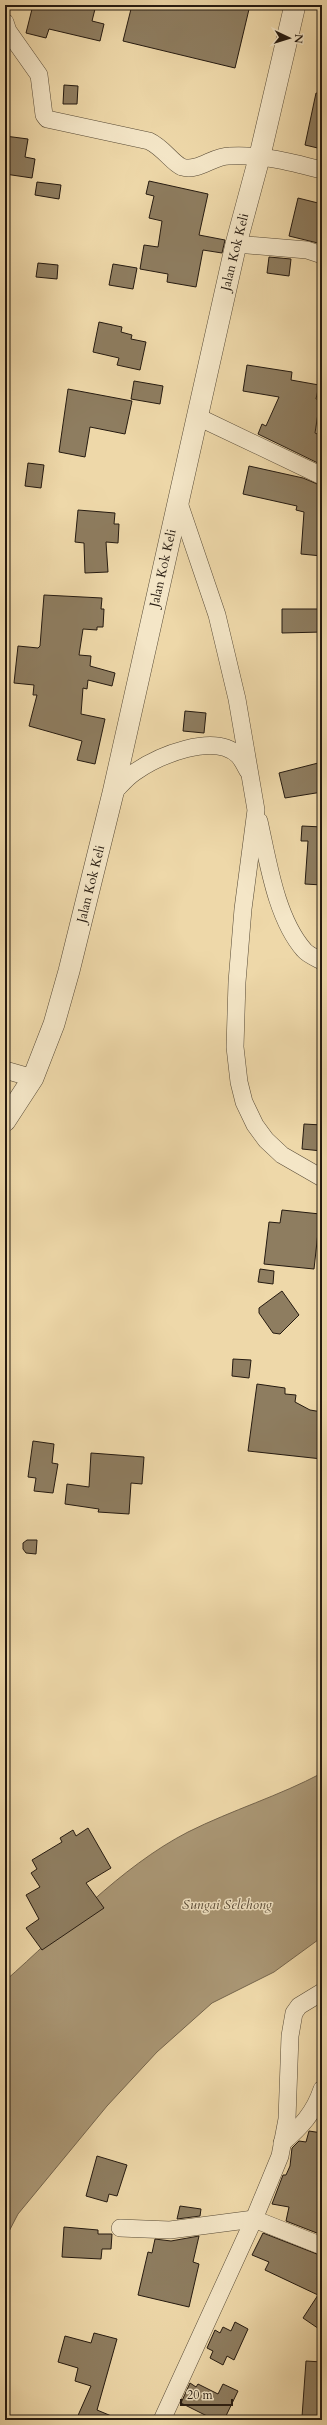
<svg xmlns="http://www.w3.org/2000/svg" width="327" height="2425" font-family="Cardo,serif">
<rect width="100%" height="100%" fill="#eed8a9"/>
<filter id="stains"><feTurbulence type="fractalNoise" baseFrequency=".005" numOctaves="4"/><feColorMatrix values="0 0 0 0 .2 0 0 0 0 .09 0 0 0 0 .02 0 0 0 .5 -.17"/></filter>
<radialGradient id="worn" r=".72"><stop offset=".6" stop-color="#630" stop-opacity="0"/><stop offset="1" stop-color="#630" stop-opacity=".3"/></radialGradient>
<!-- water -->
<path fill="#aa9775" stroke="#75654d" d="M322,1773V1937L274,1972L212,2003L157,2052L107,2106L18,2214L5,2239V1981C62,1931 120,1867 188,1832C232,1810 279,1796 322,1773Z"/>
<!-- building -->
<g fill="#8e7d60" stroke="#251a10">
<polygon points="33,5 96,5 92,21 104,24 100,41 49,29 46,38 26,33"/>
<polygon points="132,5 250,5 235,68 123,41"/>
<polygon points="64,85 78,86 77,104 63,104"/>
<polygon points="316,93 322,94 322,149 305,145"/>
<polygon points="5,136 28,139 25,157 35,159 32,178 5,174"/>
<polygon points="149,181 208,194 199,235 225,240 222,253 203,250 196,287 167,282 168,274 140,269 144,245 158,247 162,221 149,218 154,196 146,194"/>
<polygon points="37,182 61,185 59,199 35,195"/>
<polygon points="298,198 322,204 322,244 289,236"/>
<polygon points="269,257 291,259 289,276 267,273"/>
<polygon points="38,263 58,265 57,279 36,277"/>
<polygon points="113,264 137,268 133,289 109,285"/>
<polygon points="99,322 122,327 121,332 132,335 131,339 146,342 140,370 117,365 119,358 93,352"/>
<polygon points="247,365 292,372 291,380 319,385 316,399 320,400 315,433 322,436 322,465 258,434 262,424 266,426 279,397 243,391"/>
<polygon points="134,381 163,386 160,404 131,399"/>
<polygon points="68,389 132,401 125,434 90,427 85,457 59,452"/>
<polygon points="28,463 44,465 41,488 25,486"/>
<polygon points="249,466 303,478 322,486 322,556 301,554 304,512 296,510 297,506 243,494"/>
<polygon points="78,510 115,513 114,524 119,524 118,543 106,542 108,572 85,573 84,543 75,542"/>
<polygon points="44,595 102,598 101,609 104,609 103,627 97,627 97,630 83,629 79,655 91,656 90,666 115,673 112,686 88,680 87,689 83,688 81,714 105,719 95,764 77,760 82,741 29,726 37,695 33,695 34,685 14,683 18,646 38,648 40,646"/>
<polygon points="282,609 322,609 322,632 282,633"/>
<polygon points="185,711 206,713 204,733 183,731"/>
<polygon points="322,762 322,792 285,798 279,773"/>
<polygon points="302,826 322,827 322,885 305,884 308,841 301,841"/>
<polygon points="304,1124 322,1125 322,1151 302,1149"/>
<polygon points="282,1210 320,1214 314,1269 264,1264 269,1222 280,1223"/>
<polygon points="260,1269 274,1271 273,1284 258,1282"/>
<polygon points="282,1291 299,1315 280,1334 273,1333 259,1313 259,1308"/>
<polygon points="233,1359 251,1360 249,1378 232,1376"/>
<polygon points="257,1384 285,1388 285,1394 296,1395 295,1402 310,1410 322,1412 322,1459 248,1451"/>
<polygon points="33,1441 54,1444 52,1463 58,1464 53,1493 34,1491 36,1478 28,1477"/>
<polygon points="91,1453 144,1457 142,1484 131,1483 129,1514 98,1512 99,1509 65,1504 67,1484 89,1487"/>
<polygon points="27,1540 37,1540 36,1554 26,1553 23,1549 23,1543"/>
<polygon points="88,1828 111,1868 86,1883 104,1908 42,1950 26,1928 39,1919 26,1895 40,1887 31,1873 37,1869 32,1860 62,1842 60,1838 73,1830 76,1836"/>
<polygon points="309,2131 322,2133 322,2235 286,2221 289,2207 272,2204 283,2175 286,2175 290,2166 292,2148 299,2141 306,2142"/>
<polygon points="97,2156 127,2165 117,2196 109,2194 107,2202 86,2196"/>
<polygon points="180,2206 201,2209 200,2216 177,2219"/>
<polygon points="64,2227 98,2230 98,2234 112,2234 111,2249 102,2249 101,2259 62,2257"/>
<polygon points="263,2233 322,2256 322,2331 303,2318 318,2295 265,2270 269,2262 252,2255"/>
<polygon points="199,2236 193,2262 199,2264 189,2307 138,2295 148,2252 152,2253 155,2239 171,2241"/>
<polygon points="235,2322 248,2329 234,2360 227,2356 223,2365 210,2358 213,2351 207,2348 215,2330 220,2333 223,2327 231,2331"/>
<polygon points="94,2333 117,2339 97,2410 121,2420 76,2420 91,2386 75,2381 78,2368 58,2362 65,2336 91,2343"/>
<polygon points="306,2361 322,2362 322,2418 302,2417"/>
<polygon points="190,2383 196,2387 198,2384 218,2394 223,2384 238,2391 224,2420 215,2420 181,2403"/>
</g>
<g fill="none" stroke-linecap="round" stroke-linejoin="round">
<defs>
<g id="minor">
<path d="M5,22L8,31L39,75L44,115L47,119L149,141C164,148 172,163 182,167C198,172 213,156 229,156C261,154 291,162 322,170"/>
<polyline points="236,244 307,250 322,255"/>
<polyline points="198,417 322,476"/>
<polyline points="178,500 217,615 237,699 256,810 243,909 237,982 235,1047 239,1082 244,1102 255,1125 266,1140 282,1155 322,1178"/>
<path d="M113,793C120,786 127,777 135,772C158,756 214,732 238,755C242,759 245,766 248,771"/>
<path d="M259,821C268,861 276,918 304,950C308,955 316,958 322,961"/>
<polyline points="5,1070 33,1078"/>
<path d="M282,2143C301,2127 314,2113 322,2089"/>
<polyline points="120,2228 170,2230 254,2219 322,2246"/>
<polyline points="162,2420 254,2219 280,2156 287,2119 290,2036 294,2013 299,2006 322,1992"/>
</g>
<polyline id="tertiary" points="5,1121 33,1078 54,1024 69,971 113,793 236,244 260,155 295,5"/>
</defs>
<!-- minor casing -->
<use href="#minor" stroke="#574a36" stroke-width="18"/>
<!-- tertiary casing -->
<use href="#tertiary" stroke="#574a36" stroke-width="22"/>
<!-- minor -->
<use href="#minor" stroke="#f4e6c7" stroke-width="17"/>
<!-- tertiary -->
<use href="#tertiary" stroke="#f4e6c7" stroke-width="21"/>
</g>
<g text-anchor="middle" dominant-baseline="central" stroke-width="3" stroke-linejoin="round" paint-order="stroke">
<!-- street labels -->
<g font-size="13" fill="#251a10" stroke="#f4e6c7">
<text transform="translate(235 252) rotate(-76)">Jalan Kok Keli</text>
<text transform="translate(163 568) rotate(-77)">Jalan Kok Keli</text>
<text transform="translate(91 884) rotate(-76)">Jalan Kok Keli</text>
</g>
<!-- water labels -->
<g font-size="14" font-style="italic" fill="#5a4c38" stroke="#f4e6c7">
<text x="227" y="1904">Sungai Selehong</text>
</g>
</g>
<!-- margin -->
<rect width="327" height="2425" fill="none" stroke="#eed8a9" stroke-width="20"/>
<rect x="6" y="6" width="315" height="2413" fill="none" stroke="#251a10" stroke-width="2"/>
<rect x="10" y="10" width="307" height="2405" fill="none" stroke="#251a10"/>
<!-- north arrow -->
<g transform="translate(289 38) rotate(94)" stroke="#f4e6c7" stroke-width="3" paint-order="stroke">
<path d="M0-3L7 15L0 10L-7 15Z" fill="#251a10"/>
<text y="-6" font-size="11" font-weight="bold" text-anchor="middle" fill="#251a10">N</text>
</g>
<!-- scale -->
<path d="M181 2399v6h51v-6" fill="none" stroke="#251a10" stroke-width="2"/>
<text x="187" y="2399" font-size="12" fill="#251a10" stroke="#f4e6c7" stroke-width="3" paint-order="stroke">20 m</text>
<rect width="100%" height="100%" filter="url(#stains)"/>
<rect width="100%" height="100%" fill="url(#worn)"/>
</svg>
